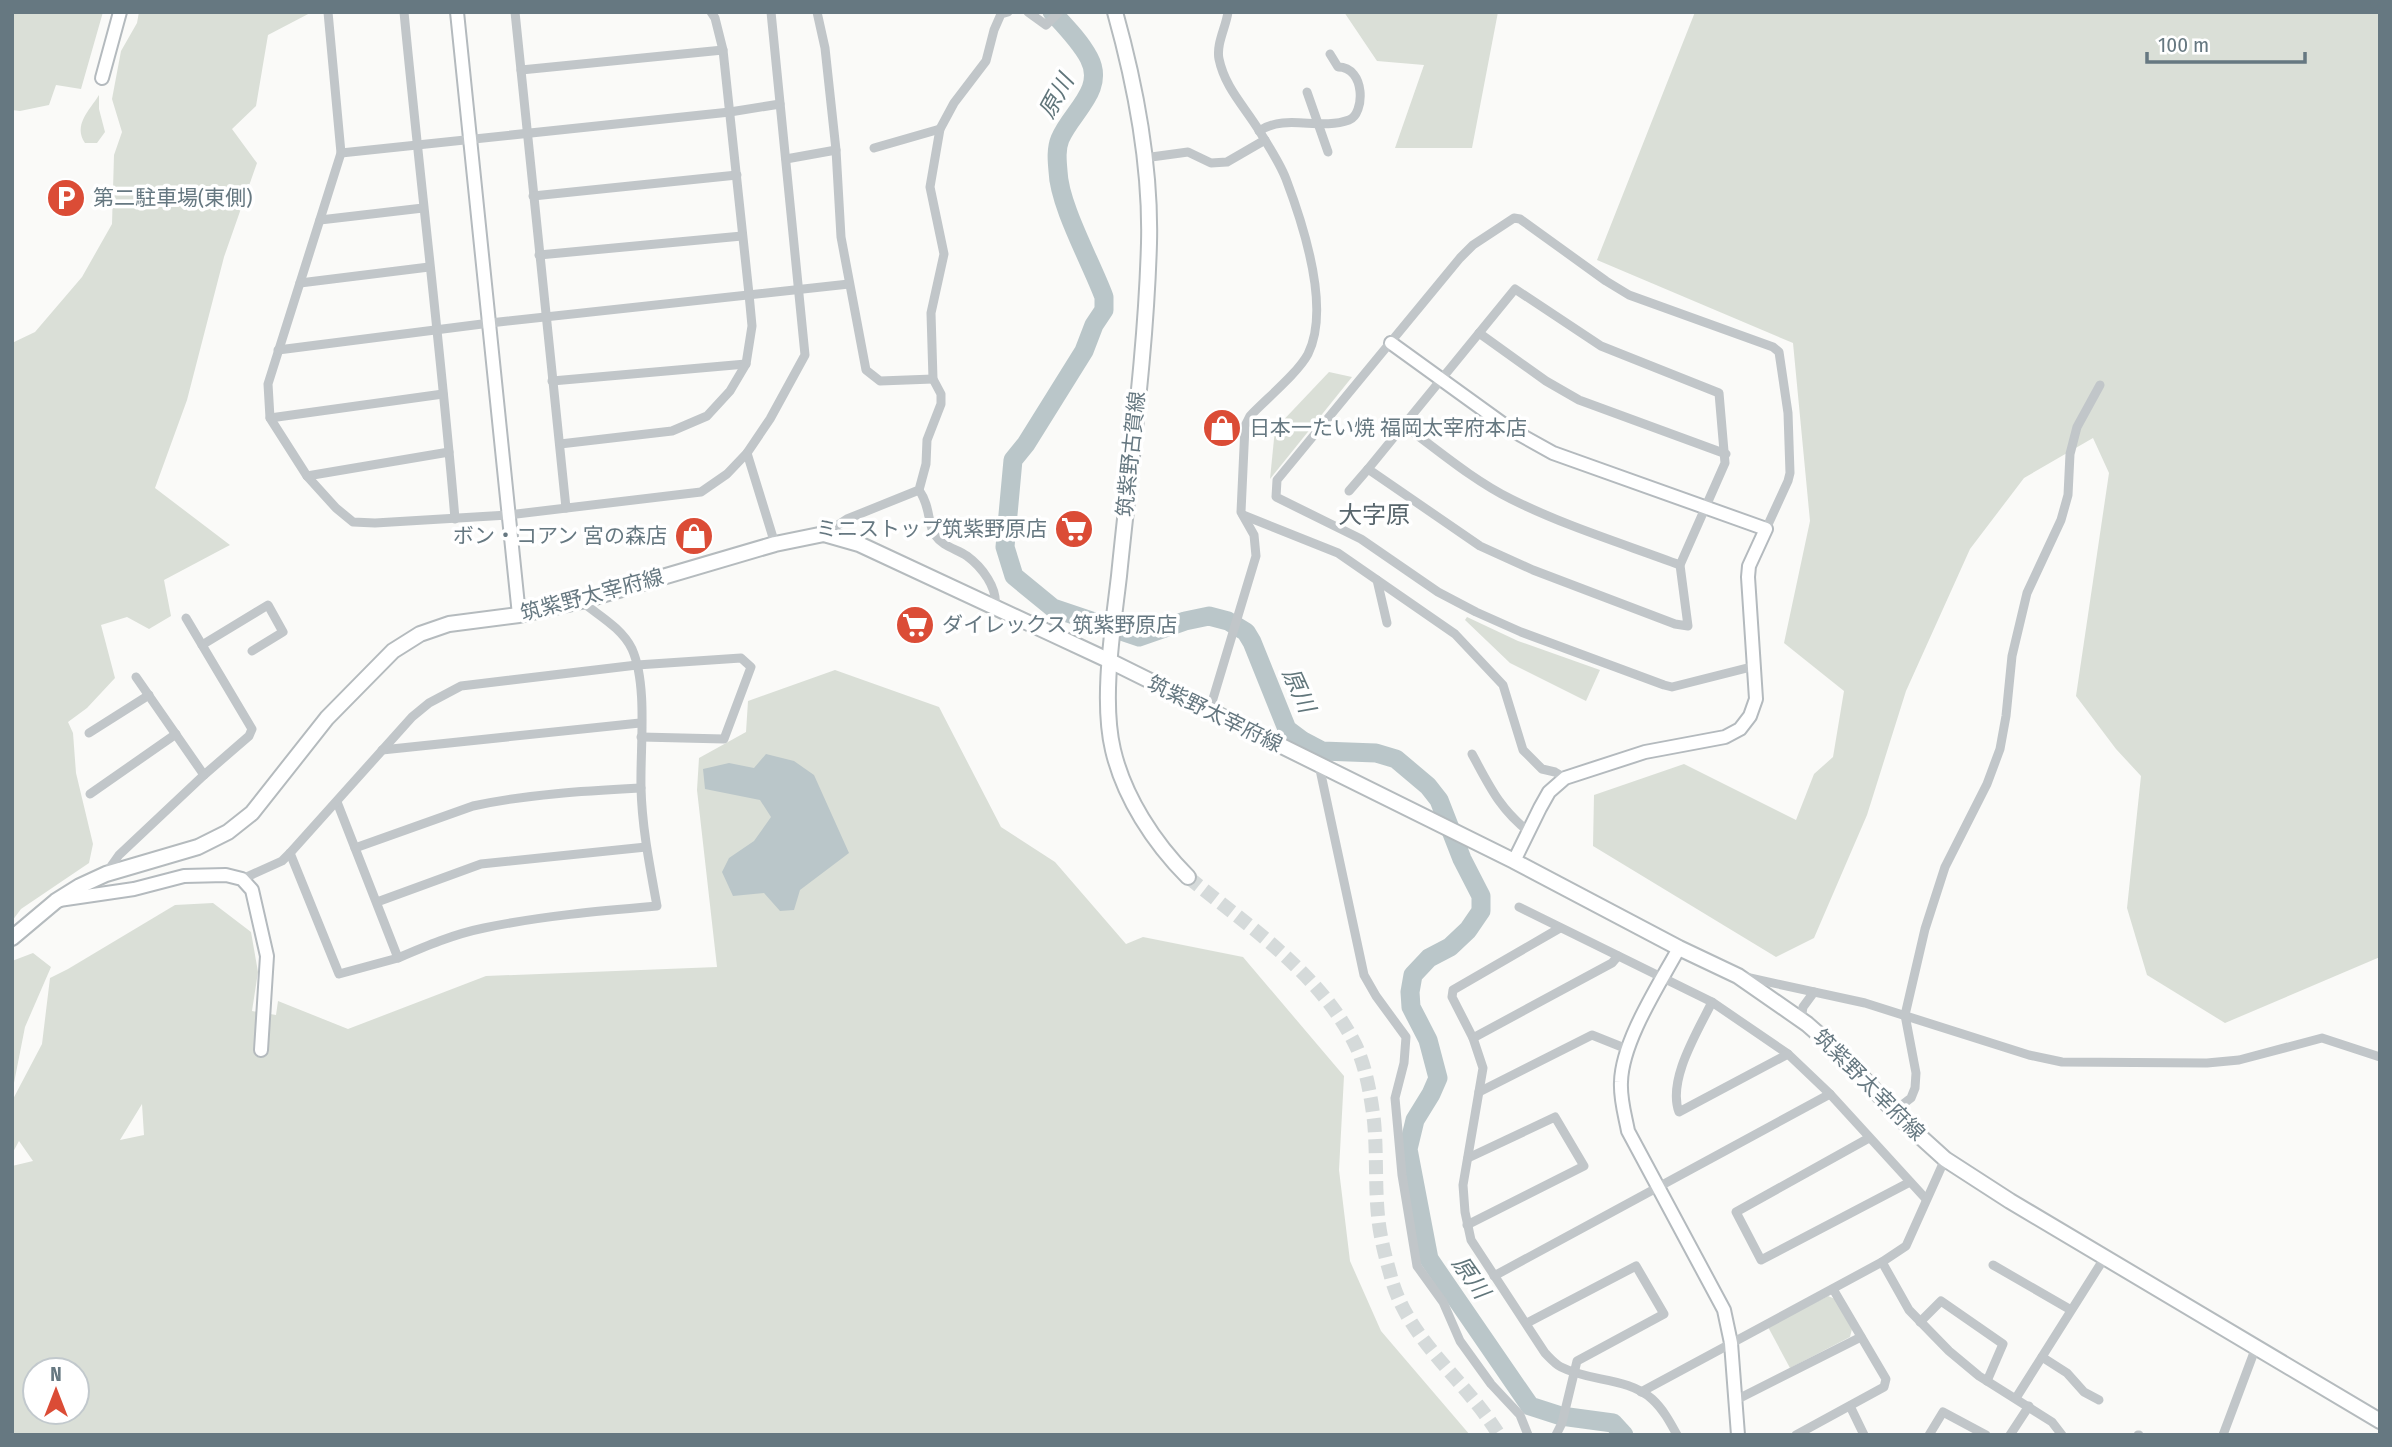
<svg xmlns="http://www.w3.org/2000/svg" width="2392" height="1447" font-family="'Fira Sans Condensed','Noto Sans JP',sans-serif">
<rect width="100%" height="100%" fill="#fafaf8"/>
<!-- green -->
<g fill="#dadfd7" fill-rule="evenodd">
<polygon points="12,12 103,12 81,89 56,85 49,105 20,111 12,110"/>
<polygon points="139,12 312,12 268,35 256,106 232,129 257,163 224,257 187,400 155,488 230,545 164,580 171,616 149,629 127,617 101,625 115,678 87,708 68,722 73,733 76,773 93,844 89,863 21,909 12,921 12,343 35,332 82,277 112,224 114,155 122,132 112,99 121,51 137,23"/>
<polygon points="1344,12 1498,12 1472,148 1395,148 1424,65 1377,61"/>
<polygon points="1695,12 2380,12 2380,957 2225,1023 2147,975 2127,908 2141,776 2116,749 2076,696 2109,473 2093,438 2024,478 1970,549 1906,691 1867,815 1814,938 1776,957 1593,846 1594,795 1684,764 1796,820 1814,774 1833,757 1844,691 1784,643 1810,521 1793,343 1597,260"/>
<path d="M99,95V109L105,132L97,143H85C73,125 89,111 99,95Z"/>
<polygon points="1329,372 1352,377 1270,479 1275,429"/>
<polygon points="1467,617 1518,641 1600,670 1586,701 1510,663 1465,620"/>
<path d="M835,670L939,707L1001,827L1055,862L1126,944L1143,937L1243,957L1344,1076L1339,1170L1350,1261L1381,1331L1470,1435H12V1166L33,1161L19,1141L12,1154V1101L42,1044L50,978L68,969L175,905L213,903L251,932L258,972L252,1011L276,1015L278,1001L348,1029L486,976L717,967L697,790L699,758L746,732L748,701ZM142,1104L144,1135L120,1140ZM35,1370H77V1412H35Z"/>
<polygon points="33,953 51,967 25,1027 12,1093 12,961"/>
<polygon points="1828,1296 1835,1299 1852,1329 1850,1337 1790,1368 1768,1327"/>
</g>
<!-- water -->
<polygon fill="#bac6c9" points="766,754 794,761 814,775 849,853 800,890 794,910 780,911 764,893 733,896 722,872 729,858 754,841 771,817 760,800 705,789 703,769 729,763 754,768"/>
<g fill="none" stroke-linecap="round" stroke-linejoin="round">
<!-- river -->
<path stroke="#bac6c9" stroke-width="19" d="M1052,12C1065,26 1080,41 1089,58C1106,90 1071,112 1060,139C1056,149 1057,160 1058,171C1059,205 1091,262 1104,297V310L1094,325L1084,351L1026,444L1013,460L1005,547L1014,576L1053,608L1139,637L1185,621L1209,616L1228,621L1246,632L1252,642L1287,729L1303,741L1322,751L1376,753L1396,759L1428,786L1439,800L1462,859L1481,896V911L1468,930L1450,947L1429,958L1413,975L1410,992L1411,1007L1428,1040L1438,1078L1431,1094L1415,1120L1408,1149L1429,1259L1530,1406L1561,1416L1613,1423L1624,1435"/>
<!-- primary-tunnel -->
<path stroke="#d5dada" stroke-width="14" stroke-dasharray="14 7" stroke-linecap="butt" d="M1188,877C1248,926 1319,972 1355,1044C1366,1066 1371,1097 1374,1121C1377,1153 1375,1185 1378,1216C1380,1238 1387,1263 1393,1284C1412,1343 1467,1382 1499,1435"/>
<defs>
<g id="secondary">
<polyline points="457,12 519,615"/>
<polyline points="102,78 120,12"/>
<polyline points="1391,343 1510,429 1553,453 1766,529 1749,566 1748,577 1756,699 1750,716 1740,729 1725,737 1645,752 1565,778 1549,792 1540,808 1514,861"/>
<polyline points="59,900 134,889 184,876 226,875 242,879 252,890 267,956 261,1050"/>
<path d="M1679,948C1659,985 1622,1041 1621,1082C1620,1099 1625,1115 1628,1131L1724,1310L1731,1343L1738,1435"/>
</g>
<g id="primary">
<path d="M1115,12C1136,87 1151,165 1149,243C1146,354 1130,465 1119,576C1113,628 1101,700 1113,750C1124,797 1154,843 1188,877"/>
<polyline points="12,938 56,901 80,886 106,874 198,847 228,832 252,813 327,718 393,651 420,634 449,624 519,615 581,601 775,544 824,534 859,544 1110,661 1514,861 1679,948 1738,976 1807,1024 1840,1053 1903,1121 1945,1159 2010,1201 2380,1421"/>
</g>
</defs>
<!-- secondary casing -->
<use href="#secondary" stroke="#b4babe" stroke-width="16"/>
<!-- primary casing -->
<use href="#primary" stroke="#b5bbbe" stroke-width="18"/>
<!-- street -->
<g stroke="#c1c6c9" stroke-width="9">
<polyline points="328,12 341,153 268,384 270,418 307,476 336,508 353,522 375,523 508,515 701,492 727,474 747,453 770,419 805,355 771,12"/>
<path d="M404,12C420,181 441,350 455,519"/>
<polyline points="515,12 566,508"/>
<polyline points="817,12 825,48 836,150 841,237 866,370 880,381 933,379"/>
<polyline points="1028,12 1046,25 1059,12"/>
<polyline points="521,70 723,50"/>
<polyline points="1307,92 1328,152"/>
<path d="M1259,131C1286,113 1319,131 1349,120C1365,114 1366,67 1338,67L1330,54"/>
<polyline points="874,148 940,129"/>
<polyline points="341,153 730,112 780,104"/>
<polyline points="1144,158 1188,152 1211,163 1227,162 1265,140"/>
<polyline points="786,159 836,150"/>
<polyline points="533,196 737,175"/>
<polyline points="320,220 423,208"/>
<polyline points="539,255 742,236"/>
<polyline points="300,283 429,267"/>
<polygon points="1515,289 1601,346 1719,393 1725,463 1680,565 1688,626 1675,624 1533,570 1480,546 1368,469"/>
<polyline points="1479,333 1546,381 1579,400 1726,454"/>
<polyline points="278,350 490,323 849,284"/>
<polyline points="552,381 746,364"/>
<polyline points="270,418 443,394"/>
<path d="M1405,426C1439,451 1473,480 1511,499C1565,526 1624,544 1680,565"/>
<polyline points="560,444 672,431 707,416 730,391 746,364 752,326 749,294 723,50 715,18 711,12"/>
<polyline points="747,453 775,544"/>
<polyline points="307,476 449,452"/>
<path d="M919,490C931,507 927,523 935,535C943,547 957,549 967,556C982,567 998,588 995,607"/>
<polyline points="1349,491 1368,469"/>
<polyline points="1243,515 1338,553 1455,634 1503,685 1523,750 1542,769 1555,772 1565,778"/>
<polyline points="824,534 847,519 919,490 926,464 927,440 941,404 941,394 933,379 931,313 944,254 930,187 940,129 954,103 986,61 994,30 1001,14 1008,12"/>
<polyline points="1377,580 1387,623"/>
<polyline points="186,618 252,729 249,736 204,775"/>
<polyline points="202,645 268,605 283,632 252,651"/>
<polyline points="1755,666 1672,687 1664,685 1521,632 1476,612 1438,592 1361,539 1276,497 1277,480 1460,258 1473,245 1514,218 1520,219 1606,281 1629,295 1773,347 1779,352 1788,413 1790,473 1788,481 1766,529"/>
<path d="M1209,712L1256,556L1254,535L1241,512L1245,426L1250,416C1265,400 1298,373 1308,354C1331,308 1303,224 1286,179C1280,163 1269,147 1260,132C1245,107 1225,88 1219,59C1216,44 1226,27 1228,12"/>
<polyline points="89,733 149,695"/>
<polyline points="382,750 640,723"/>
<path d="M1472,754C1490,787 1499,808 1529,832"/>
<polyline points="1319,765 1364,975 1376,996 1406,1037 1404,1063 1395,1098 1402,1175 1417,1266 1443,1302 1460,1341 1491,1384 1520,1415 1528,1435"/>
<polyline points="90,794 176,734"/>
<path d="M337,802L398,958C426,946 454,934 484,928C541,916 599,911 657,906C650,867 642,828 641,788C640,748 648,685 632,649C622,628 598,615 581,601"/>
<path d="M355,848L473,806C528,794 585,791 641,788"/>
<polyline points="290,853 339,974 398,958"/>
<polyline points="107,872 119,855 204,775 136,677"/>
<polyline points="242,879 282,861 290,853 412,717 429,703 461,686 637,665 741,658 751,667 724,739 641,737"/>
<polyline points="377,902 481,864 646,847"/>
<polyline points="1519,907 1712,1002 1788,1054 1830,1094 1926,1199"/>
<path d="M1560,928L1453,990L1452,997L1473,1038L1483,1068L1463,1185L1465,1212L1471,1240L1545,1353C1550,1358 1555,1364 1561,1367C1590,1382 1627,1377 1652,1399C1663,1409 1670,1422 1677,1435"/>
<polyline points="1741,976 1865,1003 2029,1055 2062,1062 2207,1063 2239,1060 2322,1038 2380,1057"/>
<path d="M1712,1002C1698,1031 1667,1080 1679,1112L1788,1054"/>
<polyline points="1801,1019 1803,1007 1814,992"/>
<polyline points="1473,1038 1612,963 1618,956"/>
<polyline points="1479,1092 1592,1035 1627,1049"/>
<polyline points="1894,1111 1911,1098 1915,1088 1916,1073 1905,1015 1925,929 1945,867 1987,784 2000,749 2006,716 2012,656 2027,593 2061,520 2068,495 2070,454 2077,427 2100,385"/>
<polyline points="1869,1138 1736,1212 1761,1260 1910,1182"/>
<polyline points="1467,1225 1584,1166 1555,1117 1468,1158"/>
<polyline points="1882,1262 1909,1310 1949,1351 1979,1376 2052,1422 2062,1435"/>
<polyline points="1993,1265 2071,1310"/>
<polyline points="1494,1276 1830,1094"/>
<polyline points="1920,1322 1941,1301 2003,1344 1987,1381"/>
<polyline points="1527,1323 1636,1266 1664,1314 1577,1361 1562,1423 1556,1435"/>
<polyline points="2042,1357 2067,1373 2084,1392 2099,1400"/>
<polyline points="1641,1392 1882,1262 1906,1246 1945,1159"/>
<polyline points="2016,1398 2105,1257"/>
<polyline points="1736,1400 1861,1337"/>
<polyline points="1850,1406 1864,1435"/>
<polyline points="1796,1435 1884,1387 1886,1379 1833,1289"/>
<polyline points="1929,1435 1943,1412 1986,1435"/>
<polyline points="2010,1435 2029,1406"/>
<polyline points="2138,1435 2139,1435"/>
<polyline points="2223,1435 2256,1347"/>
</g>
<!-- secondary -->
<use href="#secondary" stroke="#fff" stroke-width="12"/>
<!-- primary -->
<use href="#primary" stroke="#fff" stroke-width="14"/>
</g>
<!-- icons -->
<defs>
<symbol id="parking-disc" viewBox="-11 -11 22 22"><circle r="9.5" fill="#db4c36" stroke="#fff"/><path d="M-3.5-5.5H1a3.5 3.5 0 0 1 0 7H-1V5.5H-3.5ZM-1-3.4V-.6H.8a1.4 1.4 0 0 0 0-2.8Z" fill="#fff"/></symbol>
<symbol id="shop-disc" viewBox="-11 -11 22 22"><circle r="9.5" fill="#db4c36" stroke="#fff"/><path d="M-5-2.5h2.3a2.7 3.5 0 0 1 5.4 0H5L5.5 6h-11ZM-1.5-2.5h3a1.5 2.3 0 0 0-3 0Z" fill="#fff"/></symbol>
<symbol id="supermarket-disc" viewBox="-11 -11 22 22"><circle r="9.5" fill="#db4c36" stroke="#fff"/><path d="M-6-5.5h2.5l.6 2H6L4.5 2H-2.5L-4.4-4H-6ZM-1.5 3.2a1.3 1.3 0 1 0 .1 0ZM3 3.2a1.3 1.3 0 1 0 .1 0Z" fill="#fff"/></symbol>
</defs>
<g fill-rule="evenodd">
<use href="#parking-disc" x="44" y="176" width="44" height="44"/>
<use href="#shop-disc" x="1200" y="406" width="44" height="44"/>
<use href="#supermarket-disc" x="1052" y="507" width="44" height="44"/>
<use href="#shop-disc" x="672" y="514" width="44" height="44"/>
<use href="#supermarket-disc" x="893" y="603" width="44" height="44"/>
</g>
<g text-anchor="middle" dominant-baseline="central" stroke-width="7" stroke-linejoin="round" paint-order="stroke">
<!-- poi labels -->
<g font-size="21" fill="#667881" stroke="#fff" text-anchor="start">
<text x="93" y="198">第二駐車場(東側)</text>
<text x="1249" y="428">日本一たい焼 福岡太宰府本店</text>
<text x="1047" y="529" text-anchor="end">ミニストップ筑紫野原店</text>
<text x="667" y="536" text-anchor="end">ボン・コアン 宮の森店</text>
<text x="942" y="625">ダイレックス 筑紫野原店</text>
</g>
<!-- street labels -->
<g font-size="21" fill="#667881" stroke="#fff">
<text transform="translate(1131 454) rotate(-84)">筑紫野古賀線</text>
<text transform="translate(592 595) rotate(-15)">筑紫野太宰府線</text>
<text transform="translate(1215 714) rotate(26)">筑紫野太宰府線</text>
<text transform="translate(1869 1085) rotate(45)">筑紫野太宰府線</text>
</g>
<!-- water labels -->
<g font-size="23" font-style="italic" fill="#61767b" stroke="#fff">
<text transform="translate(1056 96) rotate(-61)">原川</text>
<text transform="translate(1299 690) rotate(66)">原川</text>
<text transform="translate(1471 1277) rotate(55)">原川</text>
</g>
<!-- quarter labels -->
<g font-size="24" fill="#58666d" stroke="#fff">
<text x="1374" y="515">大字原</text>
</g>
</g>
<!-- border -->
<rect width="2392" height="1447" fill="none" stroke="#667881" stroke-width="28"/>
<!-- north arrow -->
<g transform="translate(56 1391)"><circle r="33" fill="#ffffff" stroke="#c2c9cd" stroke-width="2"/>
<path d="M0-5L12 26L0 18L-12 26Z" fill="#db4c36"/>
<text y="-10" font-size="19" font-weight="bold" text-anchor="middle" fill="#667881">N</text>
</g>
<!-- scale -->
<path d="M2147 52v10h158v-10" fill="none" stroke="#667881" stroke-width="3.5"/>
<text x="2158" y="52" font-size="21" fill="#667881" stroke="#ffffff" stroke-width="5" paint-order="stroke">100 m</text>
</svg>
